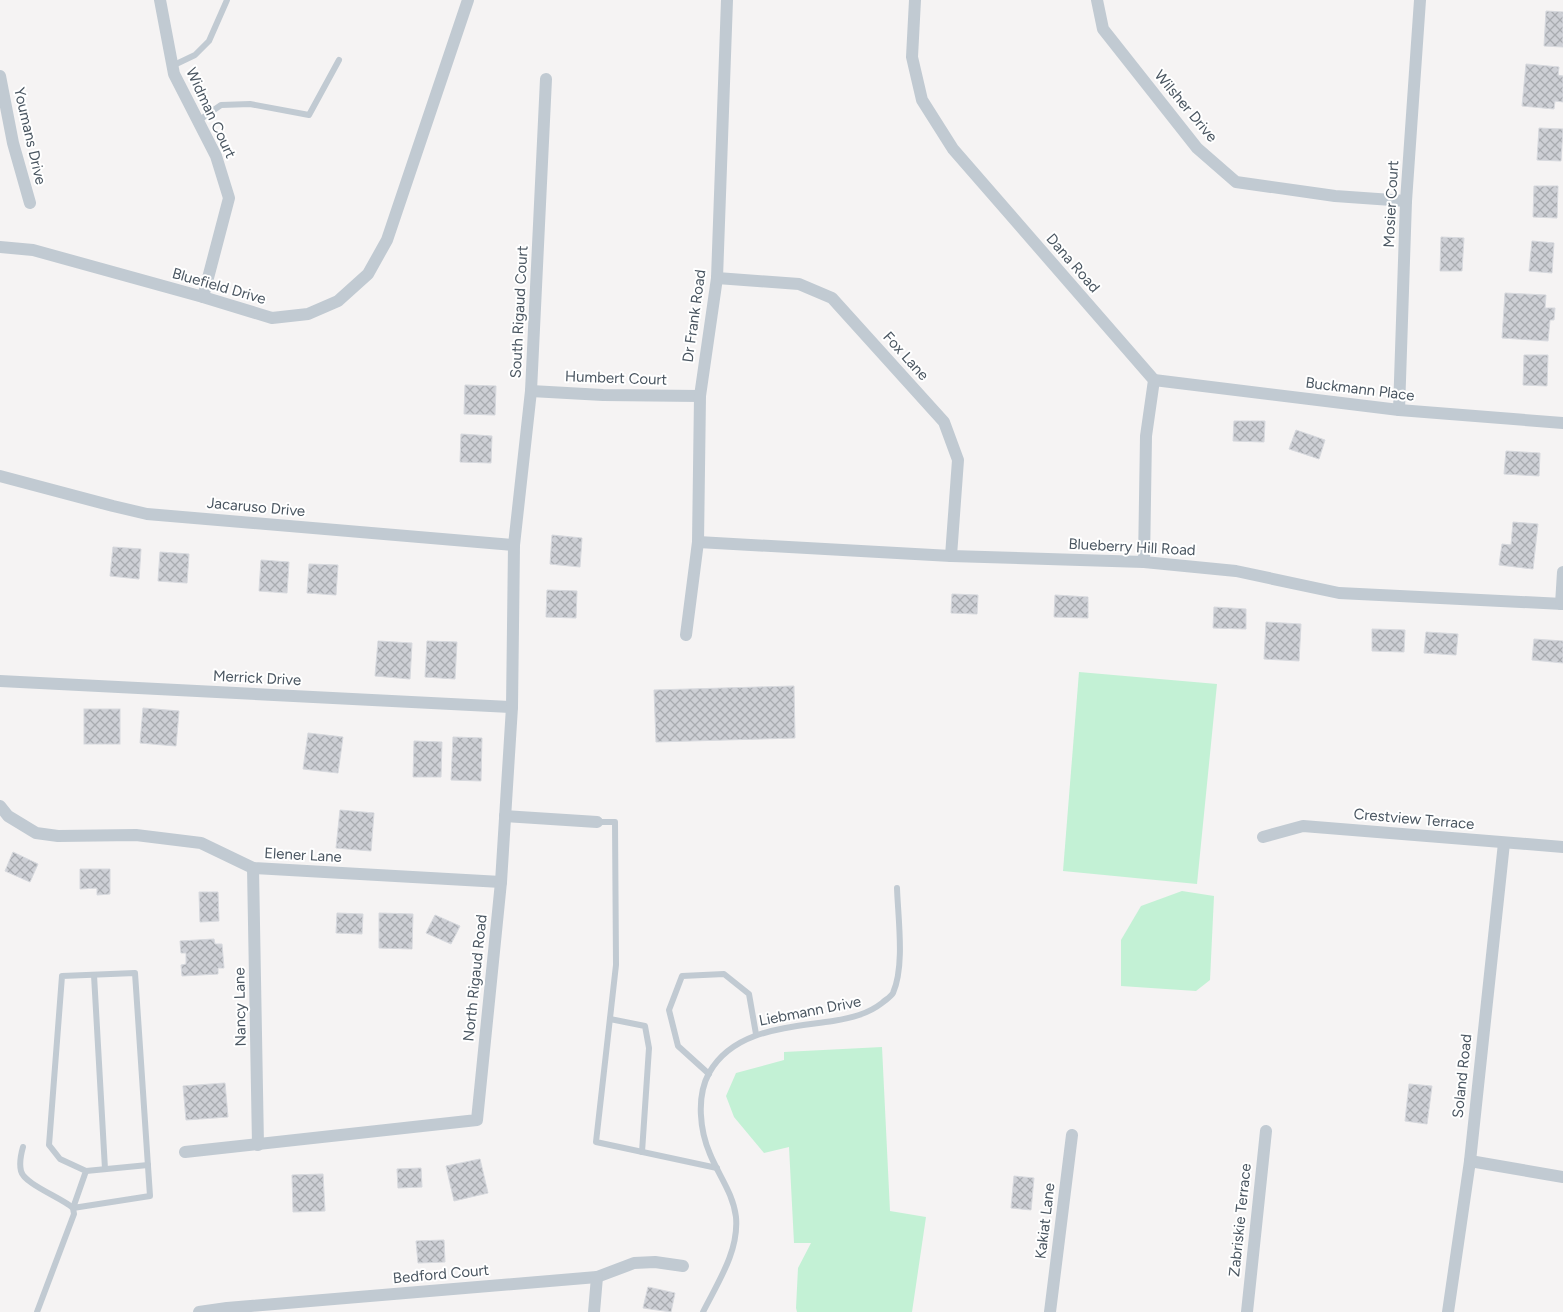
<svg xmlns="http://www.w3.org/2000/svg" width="1563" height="1312" font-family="Figtree,sans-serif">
<defs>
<pattern id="building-cross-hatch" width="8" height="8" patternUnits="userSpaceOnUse" patternTransform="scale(1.25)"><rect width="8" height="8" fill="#cdcfd5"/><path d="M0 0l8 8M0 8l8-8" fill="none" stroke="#a8abb0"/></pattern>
</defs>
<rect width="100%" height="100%" fill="#f5f3f3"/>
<!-- garden -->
<g fill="#c3f1d5">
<polygon points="1079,672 1217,684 1197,884 1063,871"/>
<polygon points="1182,891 1214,896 1210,980 1196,991 1121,986 1121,940 1141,906"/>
<polygon points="882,1047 890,1211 926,1217 912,1312 797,1312 796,1308 798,1268 811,1243 794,1243 789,1147 764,1153 734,1117 726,1096 736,1073 784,1060 784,1052"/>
</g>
<!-- building -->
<g fill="url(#building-cross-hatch)" stroke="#d7d9de">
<polygon points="1546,11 1563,12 1563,47 1544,46"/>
<polygon points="1526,64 1559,67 1558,75 1563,76 1563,102 1555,101 1554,109 1522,106"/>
<polygon points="1539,128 1563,129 1561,161 1537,160"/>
<polygon points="1534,186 1558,186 1557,218 1533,217"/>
<polygon points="1441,237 1464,238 1462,271 1440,271"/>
<polygon points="1532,241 1554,243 1552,273 1529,271"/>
<polygon points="1505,293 1546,295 1545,308 1555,308 1554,320 1550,320 1548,341 1502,338"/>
<polygon points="1524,355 1548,355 1547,386 1523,385"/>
<polygon points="465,385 496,386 495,415 464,414"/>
<polygon points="1234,421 1265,421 1264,442 1233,441"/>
<polygon points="1296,430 1325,440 1319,459 1289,449"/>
<polygon points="461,434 492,436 491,463 460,462"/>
<polygon points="1506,451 1540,453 1539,476 1504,474"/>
<polygon points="1513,522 1538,524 1533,569 1499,565 1502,544 1511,545"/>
<polygon points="552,535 582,538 580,567 550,564"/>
<polygon points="113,547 141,549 139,579 110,576"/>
<polygon points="160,552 189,554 187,583 158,581"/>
<polygon points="261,560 289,562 287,593 259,591"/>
<polygon points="309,564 338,565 336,595 307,593"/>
<polygon points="547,590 577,591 576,618 546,617"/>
<polygon points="952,594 978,595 977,614 951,613"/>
<polygon points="1055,595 1088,597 1088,618 1054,617"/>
<polygon points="1214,607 1246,609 1246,629 1213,628"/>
<polygon points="1266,622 1301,624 1299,661 1264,659"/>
<polygon points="1372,629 1405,630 1404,652 1372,651"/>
<polygon points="1426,632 1458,634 1456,655 1424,653"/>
<polygon points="1534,639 1563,641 1563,663 1532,660"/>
<polygon points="378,641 412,643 410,679 375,676"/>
<polygon points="427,641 457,642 455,679 425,677"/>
<polygon points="794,686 795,738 656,742 654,690"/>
<polygon points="143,708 179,711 176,746 140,743"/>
<rect x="84" y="709" width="36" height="35"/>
<polygon points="308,733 343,737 338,773 303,769"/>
<polygon points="453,737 482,738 481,781 451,780"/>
<polygon points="414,741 442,742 441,777 413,777"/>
<polygon points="340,810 374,813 371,851 336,848"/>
<polygon points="13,852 38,864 30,882 5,871"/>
<polygon points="80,869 110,869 110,894 97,895 97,888 80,889"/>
<polygon points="199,892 218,892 219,921 200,922"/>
<polygon points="337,913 363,914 362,934 336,933"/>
<polygon points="379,913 413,914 412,949 379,948"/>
<polygon points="435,915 460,926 451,944 426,933"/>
<polygon points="214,939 215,944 222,944 224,968 218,968 218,974 182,976 181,965 186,964 186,953 181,953 180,941"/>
<polygon points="225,1083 228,1117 186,1120 183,1086"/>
<polygon points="1409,1084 1432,1086 1427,1124 1405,1121"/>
<polygon points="480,1159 488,1193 454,1201 446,1166"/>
<polygon points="421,1168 422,1187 398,1188 397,1169"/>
<polygon points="323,1174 325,1211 293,1212 292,1175"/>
<polygon points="1014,1176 1034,1178 1031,1210 1011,1208"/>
<polygon points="444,1240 445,1262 418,1263 416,1241"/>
<polygon points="648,1287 675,1293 671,1312 643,1308"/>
</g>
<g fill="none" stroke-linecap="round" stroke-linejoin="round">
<!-- service -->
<g stroke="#c1cad2" stroke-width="6">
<polyline points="172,66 195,55 209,41 227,0"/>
<polyline points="198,121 221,105 250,104 309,115 339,60"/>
<polyline points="597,822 615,822 616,965 596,1142 717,1168"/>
<polygon points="135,973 150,1196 73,1208 86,1171 60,1159 49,1145 62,976"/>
<polyline points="94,975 105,1169"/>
<polyline points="610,1019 645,1026 649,1048 642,1152"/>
<polyline points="709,1074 678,1046 669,1010 682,976 724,974 749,994 756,1034"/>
<path d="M23,1147C21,1154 19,1163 21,1171C24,1184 62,1198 73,1208L74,1214L37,1312"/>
<polyline points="86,1171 148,1165"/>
<path d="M703,1312C718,1282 739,1251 736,1217C733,1193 719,1176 710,1154C700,1131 696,1097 709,1073C734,1029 788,1028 833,1021C851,1018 868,1014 882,1003C885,1000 891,997 893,993C905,966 898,918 897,888"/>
</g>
<!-- minor -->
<g stroke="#c1cad2" stroke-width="12">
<polyline points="160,0 174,74 216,156 229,198 203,297"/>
<polyline points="915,0 912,57 922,100 953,149 1154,380 1146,436 1144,562"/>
<polyline points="1097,0 1103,29 1197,148 1236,182 1335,196 1406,201"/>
<polyline points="0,76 13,143 30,203"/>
<polyline points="0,247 33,250 203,297 272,318 308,314 338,301 368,274 387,240 468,0"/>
<polyline points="717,278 799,284 832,298 944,422 958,460 951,556"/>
<polyline points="1154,380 1399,410 1563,423"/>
<polyline points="531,391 603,395 700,396"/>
<polyline points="1399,410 1406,201 1420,0"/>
<polyline points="0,476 113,506 147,514 514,545"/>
<polyline points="698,542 951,556 1144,562 1236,571 1339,593 1563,604"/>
<polyline points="1561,604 1563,572"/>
<polyline points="686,635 698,542 700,396 717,278 727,0"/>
<polyline points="0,681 512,707"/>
<polyline points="0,806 8,816 36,833 58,836 136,835 201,843 253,868 501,882"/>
<polyline points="505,816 597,822"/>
<polyline points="1263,837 1303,826 1563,847"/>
<polyline points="253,868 258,1145"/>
<polyline points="185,1152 477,1120 501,882 512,707 514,545 531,391 546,79"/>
<polyline points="1470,1161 1563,1177"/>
<polyline points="199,1312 227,1308 597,1277 634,1263 655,1262 683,1266"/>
<polyline points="594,1312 597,1277"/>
<polyline points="1050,1312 1072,1135"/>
<polyline points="1247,1312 1266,1131"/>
<polyline points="1448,1312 1470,1161 1504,843"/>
</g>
</g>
<g text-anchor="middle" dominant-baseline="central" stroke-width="4" stroke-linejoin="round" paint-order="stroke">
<!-- street labels -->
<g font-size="15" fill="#4a5661" stroke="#fff">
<text transform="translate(1186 106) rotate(50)">Wilsher Drive</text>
<text transform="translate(211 113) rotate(65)">Widman Court</text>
<text transform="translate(30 136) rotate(77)">Youmans Drive</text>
<text transform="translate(1391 204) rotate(-87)">Mosier Court</text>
<text transform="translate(1073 263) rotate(49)">Dana Road</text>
<text transform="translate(219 286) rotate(16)">Bluefield Drive</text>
<text transform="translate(519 312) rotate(-87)">South Rigaud Court</text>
<text transform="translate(694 316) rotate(-82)">Dr Frank Road</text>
<text transform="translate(906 356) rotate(48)">Fox Lane</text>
<text transform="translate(616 378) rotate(2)">Humbert Court</text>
<text transform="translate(1360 389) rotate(7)">Buckmann Place</text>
<text transform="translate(256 507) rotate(5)">Jacaruso Drive</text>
<text transform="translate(1132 547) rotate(3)">Blueberry Hill Road</text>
<text transform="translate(257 678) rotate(3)">Merrick Drive</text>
<text transform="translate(1414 819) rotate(5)">Crestview Terrace</text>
<text transform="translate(303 855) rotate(3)">Elener Lane</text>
<text transform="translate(475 978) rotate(-84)">North Rigaud Road</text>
<text transform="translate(240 1007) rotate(-91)">Nancy Lane</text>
<text transform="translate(810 1011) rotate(-11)">Liebmann Drive</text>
<text transform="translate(1462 1076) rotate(-84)">Soland Road</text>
<text transform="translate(1240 1220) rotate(-84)">Zabriskie Terrace</text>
<text transform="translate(1045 1221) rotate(-83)">Kakiat Lane</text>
<text transform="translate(441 1274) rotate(-5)">Bedford Court</text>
</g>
</g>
</svg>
